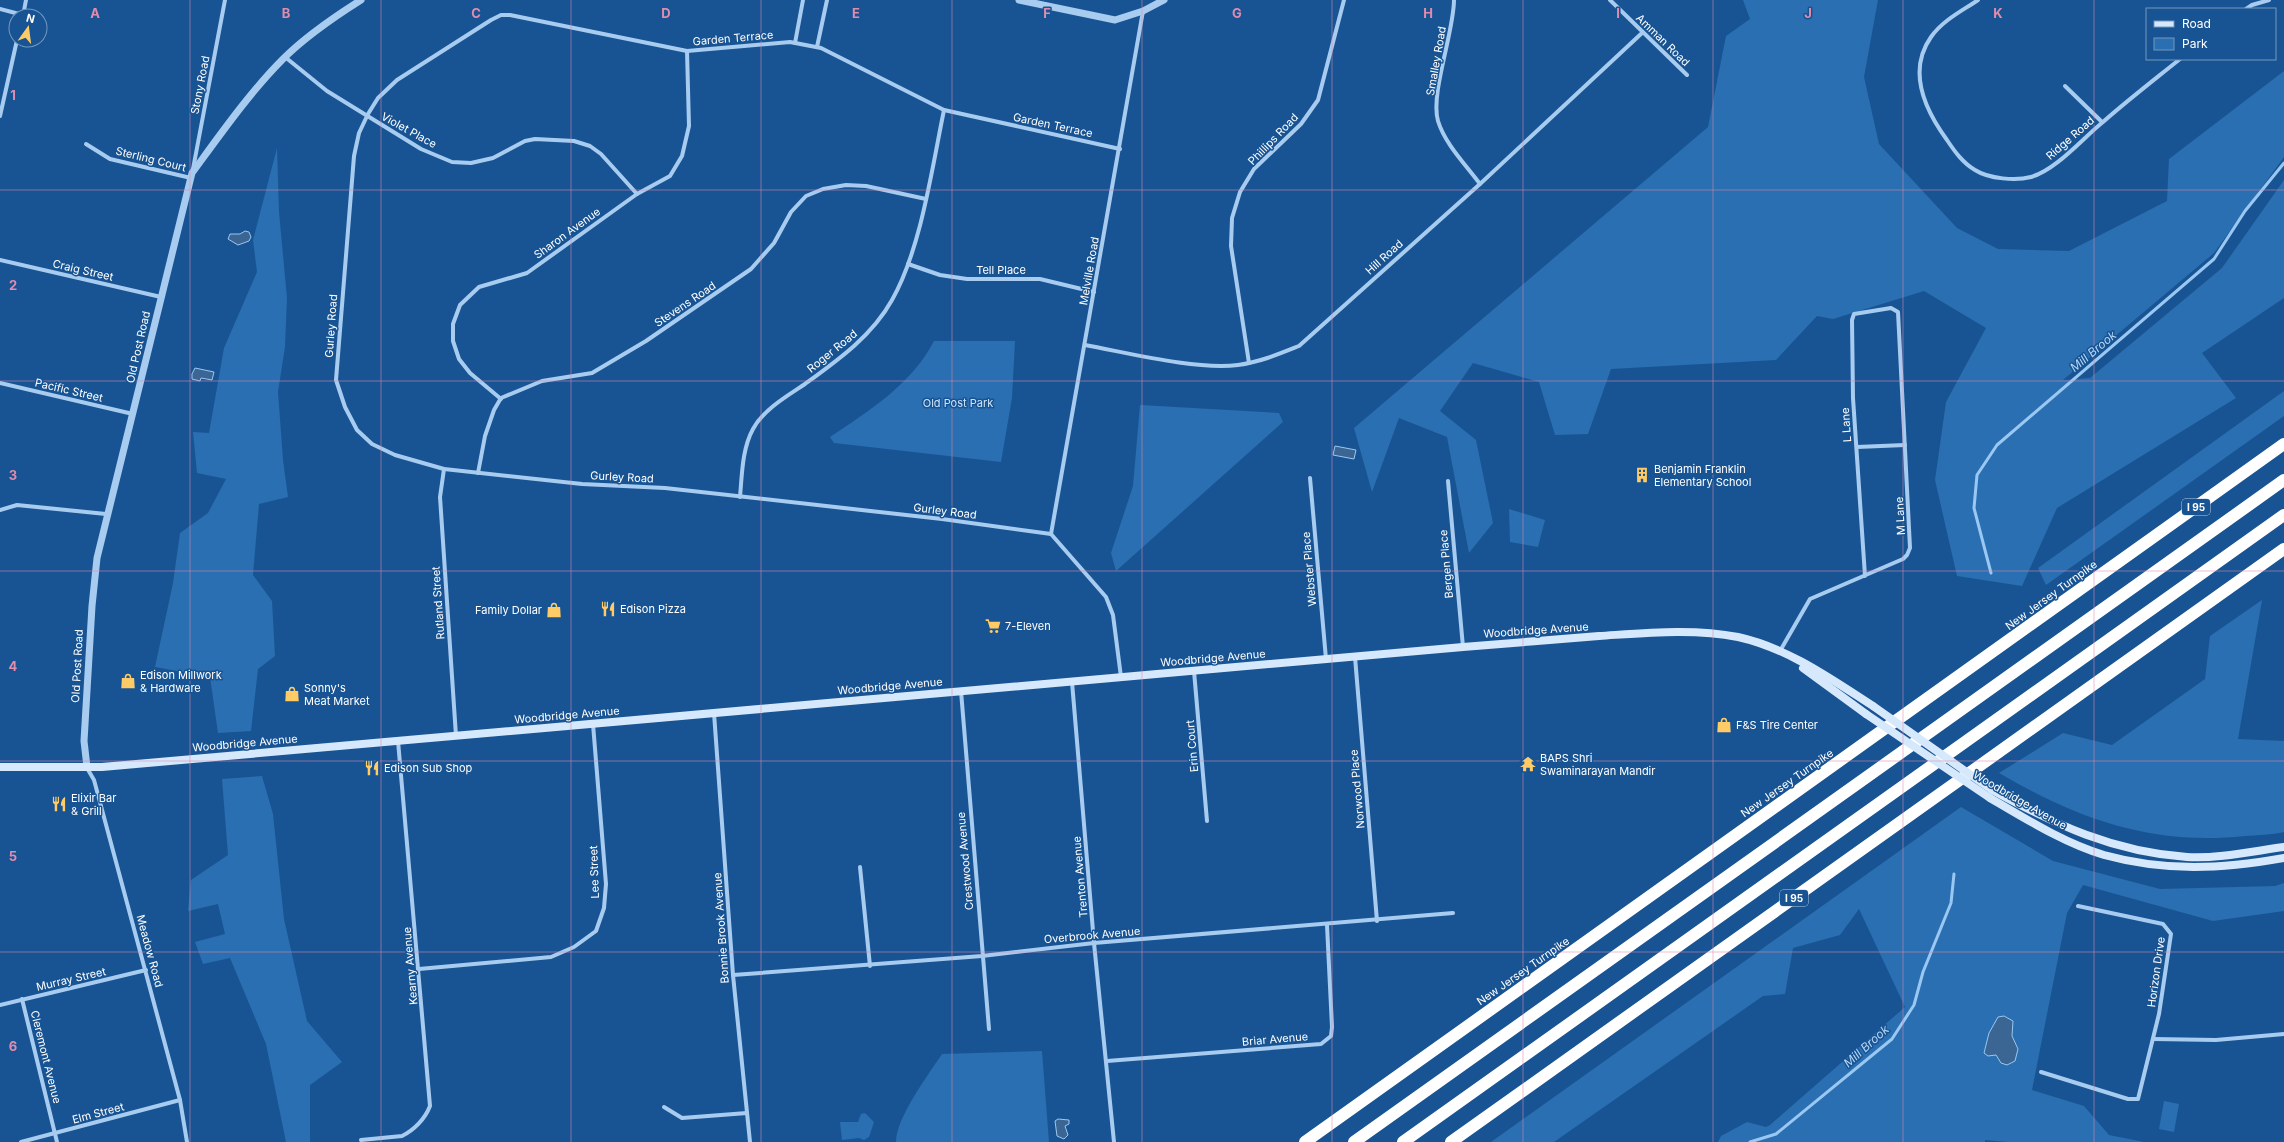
<svg xmlns="http://www.w3.org/2000/svg" width="2284" height="1142" font-family="Inter,sans-serif">
<rect width="100%" height="100%" fill="#185493"/>
<!-- green -->
<g fill="#2a6fb1">
<polygon points="1743,0 1878,0 1864,77 1879,144 1957,228 1998,249 2069,251 2167,201 2169,159 2284,71 2284,157 2214,253 2063,380 2090,378 2222,268 2284,180 2284,298 2202,353 2236,398 2057,508 2022,586 1957,576 1935,480 1946,402 1986,328 1924,291 1833,319 1817,316 1776,360 1611,369 1588,434 1555,435 1539,382 1473,363 1440,411 1476,440 1493,523 1469,553 1447,437 1399,418 1372,492 1354,428 1708,127 1726,36 1750,19"/>
<polygon points="277,148 279,212 287,298 285,347 278,392 283,460 288,497 259,504 253,575 272,601 275,656 258,669 251,731 218,733 210,677 155,667 173,583 180,533 208,513 226,479 197,473 193,432 209,433 224,348 257,272 253,240"/>
<path d="M934,341H1015L1012,398L1001,462L834,443L830,437C870,410 911,385 934,341Z"/>
<polygon points="2284,391 2284,416 2046,585 2038,568"/>
<polygon points="1140,405 1279,413 1283,422 1116,571 1111,553 1133,486"/>
<polygon points="1509,509 1545,520 1538,547 1510,542"/>
<path d="M2262,600L2238,739L2284,741V832C2272,835 2257,835 2245,836C2152,846 2077,819 1999,773L2063,733L2112,745L2205,679L2210,636Z"/>
<polygon points="262,776 273,814 284,919 307,1021 342,1062 310,1085 310,1142 286,1142 266,1044 230,958 203,964 195,942 225,934 218,904 188,911 191,880 228,855 222,779"/>
<polygon points="1961,807 2053,861 2160,889 2275,886 2284,883 2284,911 2213,921 2083,885 2067,913 2032,1090 2084,1106 2109,1135 2144,1142 2008,1142 1985,1140 1985,1142 1718,1142 1721,1136 1747,1122 1766,1127 1770,1125 1905,1007 1859,909 1840,935 1793,948 1785,994 1763,996 1554,1142 1491,1142"/>
<path d="M1042,1051L1049,1142H896C896,1118 928,1075 942,1054Z"/>
<polygon points="2164,1101 2179,1104 2174,1132 2159,1129"/>
<polygon points="865,1113 874,1122 869,1137 864,1140 859,1138 842,1140 840,1122 858,1122 861,1114"/>
</g>
<!-- water -->
<g fill="#3b6693" stroke="#9ac8f2">
<polygon points="245,231 249,232 251,237 249,241 238,245 228,239 230,234 240,234"/>
<polygon points="195,368 214,372 212,380 201,378 200,381 192,379 192,374"/>
<polygon points="1335,446 1356,450 1354,459 1333,455"/>
<polygon points="2004,1016 2013,1021 2012,1036 2018,1049 2015,1061 2007,1065 2001,1063 1996,1055 1988,1056 1984,1053 1989,1033 1998,1017"/>
<polygon points="1058,1119 1069,1120 1069,1124 1065,1126 1068,1135 1064,1139 1057,1136 1055,1121"/>
</g>
<g fill="none" stroke-linecap="round" stroke-linejoin="round">
<!-- stream -->
<g stroke="#9ac8f2" stroke-width="3">
<polyline points="1991,573 1974,508 1977,475 1997,445 2214,259 2245,211 2284,163"/>
<polyline points="1750,1142 1776,1134 1892,1039 1914,1005 1923,972 1951,903 1954,874"/>
</g>
<!-- minor -->
<g stroke="#a8ccf0" stroke-width="4">
<path d="M1454,0C1454,32 1430,94 1438,121C1445,144 1466,165 1480,184"/>
<polyline points="1610,0 1687,75"/>
<path d="M1978,0C1962,11 1943,20 1931,37C1907,71 1925,110 1947,140C1955,152 1963,163 1975,170C1989,179 2016,181 2031,177C2056,170 2083,138 2103,122C2128,100 2154,80 2180,59"/>
<polyline points="0,9 23,15"/>
<polyline points="2246,9 2252,5 2269,0"/>
<polyline points="23,16 26,0"/>
<polyline points="795,43 803,0"/>
<polyline points="817,47 827,0"/>
<polyline points="285,57 327,91 421,149 452,162 471,163 493,158 525,141 535,139 574,141 590,146 601,154 637,194"/>
<polyline points="2065,86 2102,122"/>
<polyline points="0,116 17,40"/>
<polyline points="86,144 110,159 191,178"/>
<polyline points="1120,149 944,110 821,48 790,42 687,51 510,15 501,15 491,20 397,80 378,98 368,114 359,133 354,156 336,380 345,407 357,430 372,444 395,455 444,469 582,484 665,488 942,519 1051,534 1106,597 1113,615 1121,677"/>
<polyline points="193,169 225,0"/>
<polyline points="0,260 161,297"/>
<polyline points="908,264 940,275 967,279 1040,279 1094,292"/>
<path d="M1085,345C1129,353 1195,370 1238,365C1260,362 1279,354 1299,346L1480,184L1642,33"/>
<polyline points="1249,363 1231,246 1232,218 1240,192 1254,169 1301,124 1318,100 1344,0"/>
<polyline points="0,383 133,414"/>
<polyline points="501,399 470,373 459,359 453,341 453,324 460,305 479,287 527,273 637,194 670,176 682,156 689,126 687,51"/>
<polyline points="1857,447 1905,445"/>
<polyline points="444,469 440,497 456,736"/>
<polyline points="478,473 485,436 494,410 501,398 542,381 592,373 646,341 751,269 774,243 791,212 806,196 823,189 846,185 866,186 926,199"/>
<polyline points="1310,478 1326,659"/>
<polyline points="1448,481 1463,647"/>
<path d="M740,497C742,475 742,449 753,429C764,409 787,396 805,384C838,360 872,336 892,300C921,249 932,168 944,110"/>
<polyline points="0,510 17,505 106,514"/>
<polyline points="1051,534 1143,11"/>
<polyline points="1780,651 1810,599 1903,559 1907,555 1910,548 1898,312 1891,308 1854,314 1852,320 1853,398 1865,576"/>
<polyline points="1355,657 1377,921"/>
<polyline points="1194,671 1207,821"/>
<polyline points="1072,682 1094,943 1114,1142"/>
<polyline points="961,691 989,1029"/>
<polyline points="714,713 733,975 750,1142"/>
<polyline points="87,768 94,780 180,1100 187,1142"/>
<polyline points="860,867 870,966"/>
<polyline points="419,969 551,957 574,947 596,931 604,908 606,884 593,724"/>
<polyline points="733,975 982,956 1094,943 1453,913"/>
<polyline points="22,999 57,1142"/>
<polyline points="0,1005 146,970"/>
<polyline points="2153,1039 2216,1040 2284,1034"/>
<polyline points="1107,1061 1321,1044 1331,1036 1332,1027 1327,925"/>
<polyline points="2041,1072 2128,1099 2138,1099 2159,1014 2171,934 2163,924 2078,906"/>
<polyline points="664,1107 682,1118 747,1113"/>
<path d="M361,1140L402,1136C414,1130 425,1119 430,1106L398,741"/>
<polyline points="21,1142 180,1100"/>
</g>
<!-- tertiary -->
<g stroke="#a8ccf0" stroke-width="7">
<polyline points="1019,0 1115,20 1143,11 1164,0"/>
<path d="M87,767L84,741L92,606L97,558L192,173C220,135 250,92 283,59C306,36 334,17 361,0"/>
</g>
<!-- secondary -->
<g stroke="#d6e8fb" stroke-width="8">
<polyline points="1803,668 1866,714"/>
<path d="M0,767H102L1463,647C1508,643 1554,640 1599,636C1645,633 1693,628 1738,637C1788,648 1831,679 1873,706"/>
<path d="M1992,790C2056,825 2114,852 2187,857C2217,859 2254,851 2284,847"/>
<path d="M1990,798C2026,819 2064,843 2104,855C2166,872 2222,869 2284,858"/>
</g>
<!-- motorway -->
<g stroke="#fff" stroke-width="12">
<polyline points="1305,1142 2284,444"/>
<polyline points="1354,1142 2284,480"/>
<polyline points="1403,1142 2284,515"/>
<polyline points="1451,1142 2284,549"/>
</g>
<!-- secondary-bridge -->
<g stroke="#d6e8fb" stroke-width="8">
<polyline points="1873,706 1992,790"/>
<polyline points="1866,714 1990,798"/>
</g>
</g>
<!-- grid -->
<path fill="none" stroke="#e08cad" stroke-width="1" stroke-opacity="0.55" d="M190,0V1142M381,0V1142M571,0V1142M761,0V1142M952,0V1142M1142,0V1142M1332,0V1142M1523,0V1142M1713,0V1142M1903,0V1142M2094,0V1142M0,190H2284M0,381H2284M0,571H2284M0,761H2284M0,952H2284"/>
<!-- icons -->
<defs>
<symbol id="building-bare" viewBox="-9 -9 18 18"><path d="M-4-6H4V6H1V3H-1V6H-4ZM-2.5-4.3h1.7v1.8h-1.7ZM.8-4.3h1.7v1.8H.8ZM-2.5-1h1.7V.8h-1.7ZM.8-1h1.7V.8H.8Z" fill="#ffcb67" stroke="#185493" stroke-width="2.5" paint-order="stroke"/></symbol>
<symbol id="restaurant-bare" viewBox="-9 -9 18 18"><path d="M-5-6h1v4h1v-4h1v4h1v-4h1v5L-1.5 .5V6h-2V.5L-5-1ZM5-6V6H3V1.5H1.5Q1.5-4 5-6Z" fill="#ffcb67" stroke="#185493" stroke-width="2.5" paint-order="stroke"/></symbol>
<symbol id="shop-bare" viewBox="-9 -9 18 18"><path d="M-5-2.5h2.3a2.7 3.5 0 0 1 5.4 0H5L5.5 6h-11ZM-1.5-2.5h3a1.5 2.3 0 0 0-3 0Z" fill="#ffcb67" stroke="#185493" stroke-width="2.5" paint-order="stroke"/></symbol>
<symbol id="supermarket-bare" viewBox="-9 -9 18 18"><path d="M-6-5.5h2.5l.6 2H6L4.5 2H-2.5L-4.4-4H-6ZM-1.5 3.2a1.3 1.3 0 1 0 .1 0ZM3 3.2a1.3 1.3 0 1 0 .1 0Z" fill="#ffcb67" stroke="#185493" stroke-width="2.5" paint-order="stroke"/></symbol>
<symbol id="temple-bare" viewBox="-9 -9 18 18"><path d="M0-6L5-2H3V0L6.5 2.5H4V6H1.5V3h-3V6H-4V2.5H-6.5L-3 0V-2H-5Z" fill="#ffcb67" stroke="#185493" stroke-width="2.5" paint-order="stroke"/></symbol>
</defs>
<g fill-rule="evenodd">
<use href="#building-bare" x="1631" y="464" width="22" height="22"/>
<use href="#restaurant-bare" x="597" y="598" width="22" height="22"/>
<use href="#shop-bare" x="543" y="599" width="22" height="22"/>
<use href="#supermarket-bare" x="982" y="615" width="22" height="22"/>
<use href="#shop-bare" x="117" y="670" width="22" height="22"/>
<use href="#shop-bare" x="281" y="683" width="22" height="22"/>
<use href="#shop-bare" x="1713" y="714" width="22" height="22"/>
<use href="#temple-bare" x="1517" y="753" width="22" height="22"/>
<use href="#restaurant-bare" x="361" y="757" width="22" height="22"/>
<use href="#restaurant-bare" x="48" y="793" width="22" height="22"/>
</g>
<g text-anchor="middle" dominant-baseline="central" stroke-width="3" stroke-linejoin="round" paint-order="stroke">
<!-- shield labels -->
<g fill="#185493" stroke="#baccdf" stroke-width="1">
<rect x="2182" y="499" width="28" height="16" rx="3"/>
<rect x="1780" y="890" width="28" height="16" rx="3"/>
</g>
<g font-size="10" font-weight="bold" fill="#fff">
<text x="2196" y="507">I 95</text>
<text x="1794" y="898">I 95</text>
</g>
<!-- street labels -->
<g font-size="11" fill="#fff" stroke="#185493">
<text transform="translate(733 38) rotate(-5)">Garden Terrace</text>
<text transform="translate(1663 40) rotate(44)">Amman Road</text>
<text transform="translate(1436 61) rotate(-80)">Smalley Road</text>
<text transform="translate(200 85) rotate(-79)">Stony Road</text>
<text transform="translate(1053 125) rotate(12)">Garden Terrace</text>
<text transform="translate(409 130) rotate(29)">Violet Place</text>
<text transform="translate(2070 138) rotate(-41)">Ridge Road</text>
<text transform="translate(1273 139) rotate(-46)">Phillips Road</text>
<text transform="translate(151 159) rotate(14)">Sterling Court</text>
<text transform="translate(567 233) rotate(-36)">Sharon Avenue</text>
<text transform="translate(1384 257) rotate(-42)">Hill Road</text>
<text transform="translate(83 270) rotate(13)">Craig Street</text>
<text x="1001" y="270">Tell Place</text>
<text transform="translate(1089 271) rotate(-80)">Melville Road</text>
<text transform="translate(685 304) rotate(-34)">Stevens Road</text>
<text transform="translate(331 326) rotate(-86)">Gurley Road</text>
<text transform="translate(138 347) rotate(-77)">Old Post Road</text>
<text transform="translate(832 351) rotate(-39)">Roger Road</text>
<text transform="translate(69 390) rotate(13)">Pacific Street</text>
<text transform="translate(1846 425) rotate(-94)">L Lane</text>
<text transform="translate(622 477) rotate(3)">Gurley Road</text>
<text transform="translate(945 511) rotate(7)">Gurley Road</text>
<text transform="translate(1900 516) rotate(-93)">M Lane</text>
<text transform="translate(1446 564) rotate(-95)">Bergen Place</text>
<text transform="translate(1309 569) rotate(-95)">Webster Place</text>
<text transform="translate(2051 595) rotate(-36)">New Jersey Turnpike</text>
<text transform="translate(438 603) rotate(-94)">Rutland Street</text>
<text transform="translate(1536 630) rotate(-4)">Woodbridge Avenue</text>
<text transform="translate(1213 658) rotate(-5)">Woodbridge Avenue</text>
<text transform="translate(77 666) rotate(-87)">Old Post Road</text>
<text transform="translate(890 686) rotate(-5)">Woodbridge Avenue</text>
<text transform="translate(567 715) rotate(-5)">Woodbridge Avenue</text>
<text transform="translate(245 743) rotate(-5)">Woodbridge Avenue</text>
<text transform="translate(1192 746) rotate(-95)">Erin Court</text>
<text transform="translate(1787 783) rotate(-35)">New Jersey Turnpike</text>
<text transform="translate(1357 789) rotate(-95)">Norwood Place</text>
<text transform="translate(2020 800) rotate(30)">Woodbridge Avenue</text>
<text transform="translate(965 861) rotate(-95)">Crestwood Avenue</text>
<text transform="translate(594 872) rotate(-92)">Lee Street</text>
<text transform="translate(1080 877) rotate(-95)">Trenton Avenue</text>
<text transform="translate(721 928) rotate(-94)">Bonnie Brook Avenue</text>
<text transform="translate(1092 935) rotate(-5)">Overbrook Avenue</text>
<text transform="translate(150 951) rotate(75)">Meadow Road</text>
<text transform="translate(410 966) rotate(-95)">Kearny Avenue</text>
<text transform="translate(1523 971) rotate(-35)">New Jersey Turnpike</text>
<text transform="translate(2156 972) rotate(-82)">Horizon Drive</text>
<text transform="translate(71 979) rotate(-13)">Murray Street</text>
<text transform="translate(1275 1039) rotate(-5)">Briar Avenue</text>
<text transform="translate(46 1057) rotate(76)">Cleremont Avenue</text>
<text transform="translate(98 1113) rotate(-15)">Elm Street</text>
</g>
<!-- park labels -->
<g font-size="11" fill="#cee5fb" stroke="#185493">
<text x="958" y="403">Old Post Park</text>
</g>
<!-- poi labels -->
<g font-size="11" fill="#fff" stroke="#185493" text-anchor="start">
<text x="1654" y="469">Benjamin Franklin<tspan x="1654" dy="13">Elementary School</tspan></text>
<text x="620" y="609">Edison Pizza</text>
<text x="542" y="610" text-anchor="end">Family Dollar</text>
<text x="1005" y="626">7-Eleven</text>
<text x="140" y="675">Edison Millwork<tspan x="140" dy="13">&amp; Hardware</tspan></text>
<text x="304" y="688">Sonny's<tspan x="304" dy="13">Meat Market</tspan></text>
<text x="1736" y="725">F&amp;S Tire Center</text>
<text x="1540" y="758">BAPS Shri<tspan x="1540" dy="13">Swaminarayan Mandir</tspan></text>
<text x="384" y="768">Edison Sub Shop</text>
<text x="71" y="798">Elixir Bar<tspan x="71" dy="13">&amp; Grill</tspan></text>
</g>
<!-- water labels -->
<g font-size="12" font-style="italic" fill="#b4d6f7" stroke="#185493">
<text transform="translate(2093 351) rotate(-40)">Mill Brook</text>
<text transform="translate(1866 1046) rotate(-42)">Mill Brook</text>
</g>
</g>
<g font-size="13" text-anchor="middle" font-weight="bold" fill="#e08cad" stroke="#185493" stroke-width="3" stroke-linejoin="round" paint-order="stroke">
<text x="95" y="18">A</text>
<text x="286" y="18">B</text>
<text x="476" y="18">C</text>
<text x="666" y="18">D</text>
<text x="856" y="18">E</text>
<text x="1047" y="18">F</text>
<text x="1237" y="18">G</text>
<text x="1428" y="18">H</text>
<text x="1618" y="18">I</text>
<text x="1808" y="18">J</text>
<text x="1998" y="18">K</text>
<text x="13" y="100">1</text>
<text x="13" y="290">2</text>
<text x="13" y="480">3</text>
<text x="13" y="671">4</text>
<text x="13" y="861">5</text>
<text x="13" y="1051">6</text>
</g>
<!-- legend -->
<rect x="2146" y="8" width="130" height="52" fill="#185493" stroke="#7498be"/>
<rect x="2154" y="21" width="20" height="6" fill="#d6e8fb" stroke="#7498be"/>
<text x="2182" y="28" font-size="12" fill="#ffffff">Road</text>
<rect x="2154" y="38" width="20" height="12" fill="#2a6fb1" stroke="#7498be"/>
<text x="2182" y="48" font-size="12" fill="#ffffff">Park</text>
<!-- north arrow -->
<g transform="translate(28 28) rotate(14)"><circle r="19" fill="#185493" stroke="#7498be"/>
<path d="M0-3L7 15L0 10L-7 15Z" fill="#ffcb67"/>
<text y="-6" font-size="11" font-weight="bold" text-anchor="middle" fill="#ffffff">N</text>
</g>
</svg>
